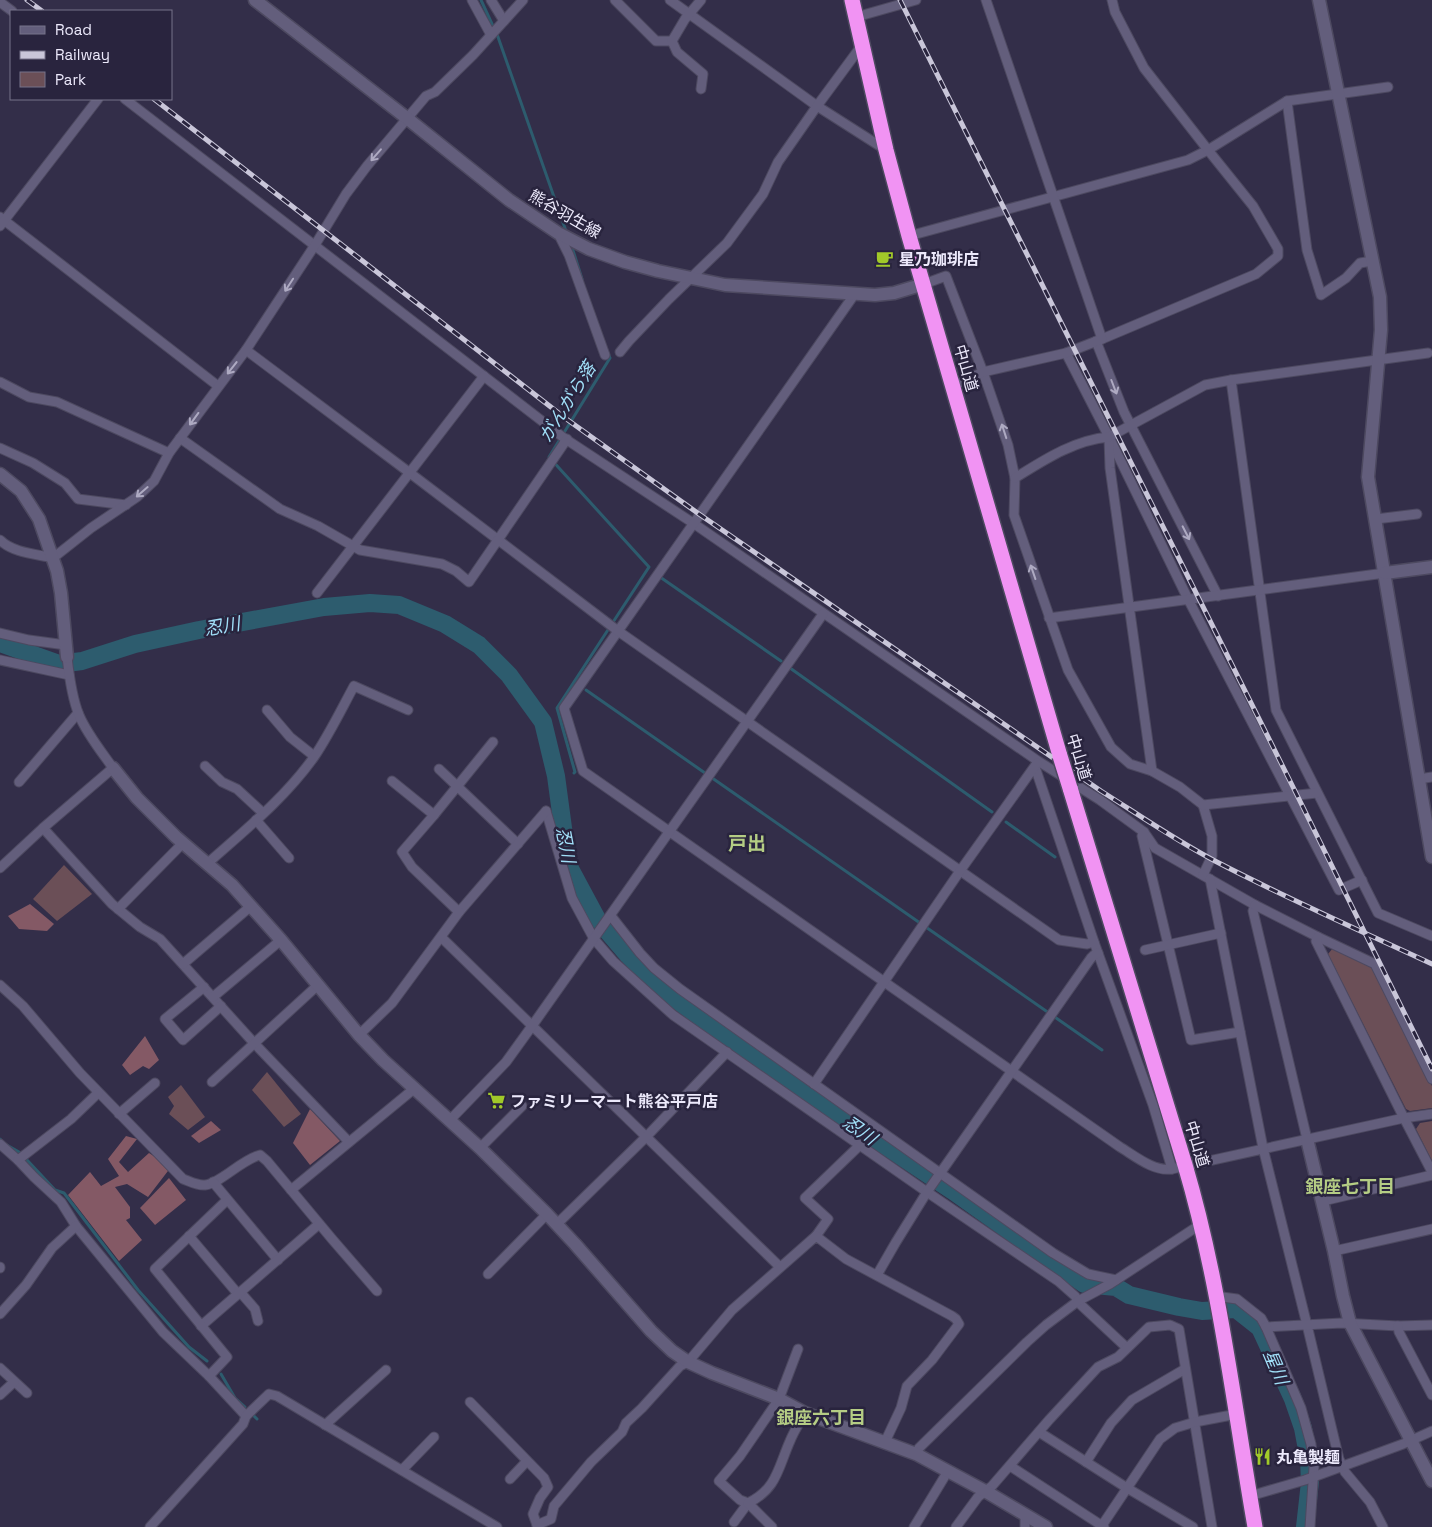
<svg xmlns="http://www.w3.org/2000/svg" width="1432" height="1527" font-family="'Space Grotesk','Noto Sans JP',sans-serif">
<rect width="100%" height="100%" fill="#332e49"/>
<!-- green -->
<g fill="#6b4f57">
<polygon points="64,865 92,894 57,921 33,899"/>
<polygon points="1333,948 1372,967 1432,1086 1432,1108 1410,1111 1406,1109 1328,954"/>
<polygon points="267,1072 301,1114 284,1127 252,1090"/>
<polygon points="181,1085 205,1117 188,1130 169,1114 174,1106 168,1097"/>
<polygon points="1432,1121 1432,1161 1416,1129 1420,1123"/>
</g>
<!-- forest -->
<g fill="#845965">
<polygon points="30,904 54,924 47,931 19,929 8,916"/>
<polygon points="145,1036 159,1060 149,1069 143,1066 130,1075 122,1065"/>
<polygon points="310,1109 340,1141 310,1165 293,1143"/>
<polygon points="211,1121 221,1130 199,1143 191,1136"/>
<polygon points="126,1136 137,1139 119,1162 128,1172 149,1153 171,1167 148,1197 127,1184 115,1187 130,1207 130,1218 126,1220 142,1240 119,1261 68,1195 90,1172 101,1186 119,1176 108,1159"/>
<polygon points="169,1178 186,1200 155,1225 140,1208"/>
</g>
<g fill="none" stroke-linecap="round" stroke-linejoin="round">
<!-- stream -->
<g stroke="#2d5c6e" stroke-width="3">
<polyline points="481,0 498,37 567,234"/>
<polyline points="571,244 582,279"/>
<polyline points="660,577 781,661"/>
<polyline points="790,668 992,812"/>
<polyline points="586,690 1102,1050"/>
<polyline points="574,773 575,772 557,708 649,567 549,457 610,358 608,353"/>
<polyline points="556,776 557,776"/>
<polyline points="1006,822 1055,857"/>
<polyline points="0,1139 5,1144 19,1152"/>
<polyline points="27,1160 55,1190 64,1193 138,1290 189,1347 207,1361"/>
<polyline points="221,1374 235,1398 245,1407"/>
<polyline points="252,1414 257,1419"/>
</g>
<!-- river -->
<polyline stroke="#2d5c6e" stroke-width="18" points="0,643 59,664 82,661 135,644 199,630 324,607 370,603 399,605 445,624 479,645 509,675 543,722 556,776 568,865 597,919 627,954 659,987 712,1026 792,1082 827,1107 953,1191 1084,1284 1116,1287 1129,1295 1179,1307 1202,1311 1236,1309 1260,1328 1293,1399 1303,1428 1309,1460 1310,1482 1305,1527"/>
<defs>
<g id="street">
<polyline points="472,0 491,35"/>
<polyline points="491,0 504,21"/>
<polyline points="615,0 656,41 672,41"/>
<polyline points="670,0 817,106 886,150"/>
<polyline points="701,0 685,19 672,41 677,52 703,74 701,89"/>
<polyline points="0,2 12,11"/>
<polyline points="856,17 916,0"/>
<polyline points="125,99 564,438 693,523 1038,761 1100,800 1144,832 1155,848 1255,905 1253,911 1307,1139"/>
<polyline points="1287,101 1307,250 1321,295 1346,278 1360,263 1372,261"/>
<polyline points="0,217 218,386"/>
<polyline points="0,226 98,99"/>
<polyline points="558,233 569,255 605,355"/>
<polyline points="909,236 1188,160 1208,150 1287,101 1388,87"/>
<polyline points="924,284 946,276 983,372 1008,445 1015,478 1014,515 1068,670 1111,747 1130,764 1152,771 1180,787 1203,805 1212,836 1212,856 1203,875"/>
<path d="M854,295L564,708L583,771L1120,1147C1135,1156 1154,1172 1172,1169L1404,1118L1432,1114"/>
<polyline points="1102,339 1256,274 1278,256 1278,249 1253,206 1208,150 1144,68 1115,12 1112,0"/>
<polyline points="1096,341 1124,412 1218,596"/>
<polyline points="246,350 410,473 618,631 1059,940 1087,944 1094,942"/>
<polyline points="620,352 629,341 669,299 727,243 763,194 778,162 817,106 862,45"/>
<polyline points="1066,353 1109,437 1188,599 1339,890 1362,880"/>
<polyline points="1231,380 1276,710 1378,913 1432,936"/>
<polyline points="0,382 29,397 57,402 169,453"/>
<polyline points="953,386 983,372 1066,353 1102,339 986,0"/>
<polyline points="180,438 280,509 318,526 360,550 442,564 456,571 469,582 567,439"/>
<polyline points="1109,439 1110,468 1152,771"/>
<polyline points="0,448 33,463 65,483 78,499 126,505"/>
<path d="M1015,478C1044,460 1074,440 1109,437L1205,385L1231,380L1428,353"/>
<polyline points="1376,519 1417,514"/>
<path d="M0,540C13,553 36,554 53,558L91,528L137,497L154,481L169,453L246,350L315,245L346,194L367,166L426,96L435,92L473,55L523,0"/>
<polyline points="317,593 484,376"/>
<polyline points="1049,618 1385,573"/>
<polyline points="0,633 29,640 66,645"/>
<polyline points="0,660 69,675"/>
<polyline points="267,710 290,737 314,756"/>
<polyline points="205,766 222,782 237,789 263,813"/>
<polyline points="1035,767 1094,942 1153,1105 1172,1169"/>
<polyline points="439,769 518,844"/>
<polyline points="1419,779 1432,777"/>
<polyline points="392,781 434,815"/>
<polyline points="19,782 78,713"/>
<polyline points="1203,805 1317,793"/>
<polyline points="546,811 572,898 594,939 613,961 673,1015 927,1192 1058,1281 1075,1296 1081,1305 1127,1348"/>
<polyline points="256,820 289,858"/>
<polyline points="43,828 112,904 140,927 160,939 254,1043 349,1142"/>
<polyline points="1144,832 1142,836 1191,1040 1240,1032"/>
<path d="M208,863C245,830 285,798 314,757C329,735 341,710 354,686L408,710"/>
<path d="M0,868L43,828L113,768C101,751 87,734 79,715C72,698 69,675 67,657"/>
<polyline points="1210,879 1263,1148 1307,1325 1339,1459 1345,1472 1370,1502 1383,1527"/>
<polyline points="1255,905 1318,937 1375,964 1432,1079"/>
<polyline points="118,909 183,843"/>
<polyline points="459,912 546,811"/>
<polyline points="611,916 640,953 654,968 680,989 1053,1253 1088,1274 1116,1280"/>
<polyline points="1318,937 1316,941 1404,1118 1432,1172"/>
<polyline points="442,938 780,1267"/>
<polyline points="1145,950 1221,933"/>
<polyline points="183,964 251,906"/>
<path d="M0,985L23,1006L80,1073L183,1179C189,1181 198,1186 205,1185C221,1183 241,1160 260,1155L267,1161L332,1239L377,1291"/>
<polyline points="204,987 165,1019 183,1040 221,1006"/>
<polyline points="213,997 281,940"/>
<polyline points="359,1035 392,1003 459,912 412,867 402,852 434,815 493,742"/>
<polyline points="212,1082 318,985"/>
<polyline points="814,1084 960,871 1037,763"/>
<polyline points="119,1114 155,1083"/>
<polyline points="450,1120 506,1062 532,1026 823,614"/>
<polyline points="0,1144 18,1160 34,1177 61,1202 76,1226 163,1332 209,1376 246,1416"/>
<polyline points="480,1148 522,1106"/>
<polyline points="18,1160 71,1119 98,1093"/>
<polyline points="213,1182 278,1260"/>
<polyline points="291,1190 415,1088"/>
<polyline points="1323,1201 1432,1175"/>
<polyline points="557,1224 647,1136 727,1052"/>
<polyline points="189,1236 238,1294"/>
<polyline points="816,1236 828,1219 805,1198 860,1145"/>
<polyline points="1334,1251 1432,1229"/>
<polyline points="0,1267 0,1268"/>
<polyline points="488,1274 547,1214"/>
<polyline points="877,1275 896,1242 927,1192 1091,958 1094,955 1098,953"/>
<polyline points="241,1293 255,1309 258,1321"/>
<polyline points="1215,1296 1237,1299 1261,1318 1266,1327 1342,1323 1398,1326 1432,1325"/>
<polyline points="0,1314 26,1285 52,1248 76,1226"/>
<polyline points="201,1326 319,1224"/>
<polyline points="1398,1326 1399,1332 1432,1395"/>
<polyline points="1266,1327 1301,1408 1311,1444 1314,1467 1310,1527"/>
<polyline points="0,1368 27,1393"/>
<polyline points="209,1376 227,1357 155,1269 227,1200"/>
<polyline points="0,1395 14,1382"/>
<polyline points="470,1402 544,1478 548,1487 540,1498 533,1514 537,1525"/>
<polyline points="325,1425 386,1370"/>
<polyline points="1039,1432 1127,1488 1193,1527"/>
<polyline points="916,1454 919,1448 1027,1342 1046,1325 1078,1301 1110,1284 1201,1224"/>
<polyline points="1086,1462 1111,1423 1132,1400 1185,1369"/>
<polyline points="1010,1466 1104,1527"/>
<polyline points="402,1470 434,1437"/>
<polyline points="510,1479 527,1461"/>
<polyline points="1250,1496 1305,1480 1403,1444 1432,1431"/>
<polyline points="734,1522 748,1503 740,1500 719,1481 740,1456 779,1399 798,1349"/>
<polyline points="150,1527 243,1424 246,1416 269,1394 277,1396 497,1527"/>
<polyline points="538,1527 537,1525 551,1519 554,1506 591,1462 622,1432 626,1423 642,1408 680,1366 688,1362 732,1310 816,1236 846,1259 952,1316 956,1319 959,1324 932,1360 907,1386 901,1408 885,1442"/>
<path d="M772,1527L748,1503C777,1489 778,1468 790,1441C794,1431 800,1422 805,1413"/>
<polyline points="914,1527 948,1471"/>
<polyline points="956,1527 978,1497 992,1486 1049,1420 1098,1367 1118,1357 1149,1327 1170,1325 1179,1329 1212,1527"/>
<polyline points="1025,1527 1025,1520 1028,1516"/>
<polyline points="1101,1527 1160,1439 1175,1428 1195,1422 1237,1414"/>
</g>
<g id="secondary">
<polyline points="255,0 408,119 509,200 558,233 589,249 625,262 658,271 725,285 875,295 894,293 924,284"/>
<polyline points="1319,0 1380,297 1381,330 1368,477 1432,857"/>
<polyline points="0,474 21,491 39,519 57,571 61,593 67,657"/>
<polyline points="1385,573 1432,567"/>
<polyline points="113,768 137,798 176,837 232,885 281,940 359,1035 383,1060 480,1148 547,1214 575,1244 651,1331 672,1351 688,1362 712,1373 779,1399 805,1413 916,1454 985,1491 1046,1527"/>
<polyline points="1307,1139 1334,1251 1343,1296 1350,1323 1432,1481"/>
</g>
<g id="highway">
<polyline points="852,0 886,150 909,236 1060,756"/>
<path d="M1070,788L1185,1165C1220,1283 1234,1407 1255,1527"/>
</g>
</defs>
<!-- street casing -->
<use href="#street" stroke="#4d4960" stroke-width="11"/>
<!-- secondary casing -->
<use href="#secondary" stroke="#4d4960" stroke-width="15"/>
<!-- highway casing -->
<use href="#highway" stroke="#4d4960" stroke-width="18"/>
<!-- street -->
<use href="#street" stroke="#635e7c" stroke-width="9"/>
<!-- secondary -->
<use href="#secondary" stroke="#635e7c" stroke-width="12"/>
<!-- highway -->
<use href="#highway" stroke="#f193f3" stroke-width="15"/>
<defs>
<g id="rail">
<polyline points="27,0 42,11"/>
<polyline points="900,0 1294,789 1432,1069"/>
<path d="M154,99L565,418L699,514L1101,791C1139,815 1175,840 1215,861C1286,898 1359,930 1432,964"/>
</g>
</defs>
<!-- rail casing -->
<use href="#rail" stroke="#c9c6d9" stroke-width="5"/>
<!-- rail -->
<use href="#rail" stroke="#29243e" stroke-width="3" stroke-dasharray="9" stroke-linecap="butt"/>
<defs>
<polyline id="highway-bridge" points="1060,756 1070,788"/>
</defs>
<!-- highway-bridge casing -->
<use href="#highway-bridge" stroke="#4d4960" stroke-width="18" stroke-linecap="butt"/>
<!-- highway-bridge -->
<use href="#highway-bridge" stroke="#f193f3" stroke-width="15"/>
</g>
<!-- one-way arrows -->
<defs><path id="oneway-shaft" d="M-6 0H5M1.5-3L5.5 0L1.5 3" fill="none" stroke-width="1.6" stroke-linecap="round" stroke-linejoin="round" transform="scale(1.25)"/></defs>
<g stroke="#aeaac2">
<use href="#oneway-shaft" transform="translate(376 155) rotate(131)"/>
<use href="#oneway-shaft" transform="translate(289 285) rotate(123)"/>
<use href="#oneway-shaft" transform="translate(232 368) rotate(128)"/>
<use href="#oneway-shaft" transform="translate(1114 387) rotate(69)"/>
<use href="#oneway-shaft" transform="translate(194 419) rotate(126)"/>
<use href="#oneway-shaft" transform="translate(1004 431) rotate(-108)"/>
<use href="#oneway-shaft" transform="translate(142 492) rotate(139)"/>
<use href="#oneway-shaft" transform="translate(1186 533) rotate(63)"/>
<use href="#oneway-shaft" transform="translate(1033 572) rotate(-109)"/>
</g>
<!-- icons -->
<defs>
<symbol id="cafe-bare" viewBox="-9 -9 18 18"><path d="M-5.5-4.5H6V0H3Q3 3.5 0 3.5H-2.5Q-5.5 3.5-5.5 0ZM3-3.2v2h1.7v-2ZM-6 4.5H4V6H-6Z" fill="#a1c929" stroke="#29243e" stroke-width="2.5" paint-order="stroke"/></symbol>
<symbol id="supermarket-bare" viewBox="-9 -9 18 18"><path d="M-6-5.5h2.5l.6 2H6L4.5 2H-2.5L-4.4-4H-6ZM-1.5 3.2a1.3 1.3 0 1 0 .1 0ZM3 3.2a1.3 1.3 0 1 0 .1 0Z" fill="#a1c929" stroke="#29243e" stroke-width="2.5" paint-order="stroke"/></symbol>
<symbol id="restaurant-bare" viewBox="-9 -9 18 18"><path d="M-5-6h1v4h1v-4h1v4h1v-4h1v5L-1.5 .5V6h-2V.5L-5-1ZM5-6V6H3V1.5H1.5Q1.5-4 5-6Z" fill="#a1c929" stroke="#29243e" stroke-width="2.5" paint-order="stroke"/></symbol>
</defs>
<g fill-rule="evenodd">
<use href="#cafe-bare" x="872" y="246" width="25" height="25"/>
<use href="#supermarket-bare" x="484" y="1088" width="25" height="25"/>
<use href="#restaurant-bare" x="1250" y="1444" width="25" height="25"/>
</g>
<g text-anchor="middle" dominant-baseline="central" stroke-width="5" stroke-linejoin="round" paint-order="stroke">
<!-- street labels -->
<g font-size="16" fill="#ece9fb" stroke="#29243e">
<text transform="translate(565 214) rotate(30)">熊谷羽生線</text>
<text transform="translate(966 368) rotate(74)">中山道</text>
<text transform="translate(1079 757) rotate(73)">中山道</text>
<text transform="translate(1197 1144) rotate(73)">中山道</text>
</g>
<!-- poi labels -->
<g font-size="16" font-weight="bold" fill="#ece9fb" stroke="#29243e" text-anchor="start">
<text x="899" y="259">星乃珈琲店</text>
<text x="510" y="1101">ファミリーマート熊谷平戸店</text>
<text x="1276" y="1457">丸亀製麺</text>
</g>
<!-- water labels -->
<g font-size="18" font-style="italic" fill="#a1dff8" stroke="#29243e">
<text transform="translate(567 402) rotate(-58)">がんがら落</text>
<text transform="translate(222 626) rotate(-10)">忍川</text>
<text transform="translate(566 845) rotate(79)">忍川</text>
<text transform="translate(860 1130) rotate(34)">忍川</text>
<text transform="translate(1276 1367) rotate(67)">星川</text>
</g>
<!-- neighbourhood labels -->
<g font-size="18" font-weight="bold" fill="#b5cd84" stroke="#29243e">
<text x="1350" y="1186">銀座七丁目</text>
<text x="821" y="1417">銀座六丁目</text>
</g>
<!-- quarter labels -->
<g font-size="19" font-weight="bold" fill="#b5cd84" stroke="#29243e">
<text x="747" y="843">戸出</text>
</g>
</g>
<!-- legend -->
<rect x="10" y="10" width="162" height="90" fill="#29243e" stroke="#77738a"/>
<rect x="20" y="26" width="25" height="8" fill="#635e7c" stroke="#77738a"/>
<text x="55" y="35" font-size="15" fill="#ece9fb">Road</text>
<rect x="20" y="51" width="25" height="8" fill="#c9c6d9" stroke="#77738a"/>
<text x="55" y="60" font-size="15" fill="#ece9fb">Railway</text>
<rect x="20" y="72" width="25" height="15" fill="#6b4f57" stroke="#77738a"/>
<text x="55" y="85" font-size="15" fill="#ece9fb">Park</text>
</svg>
